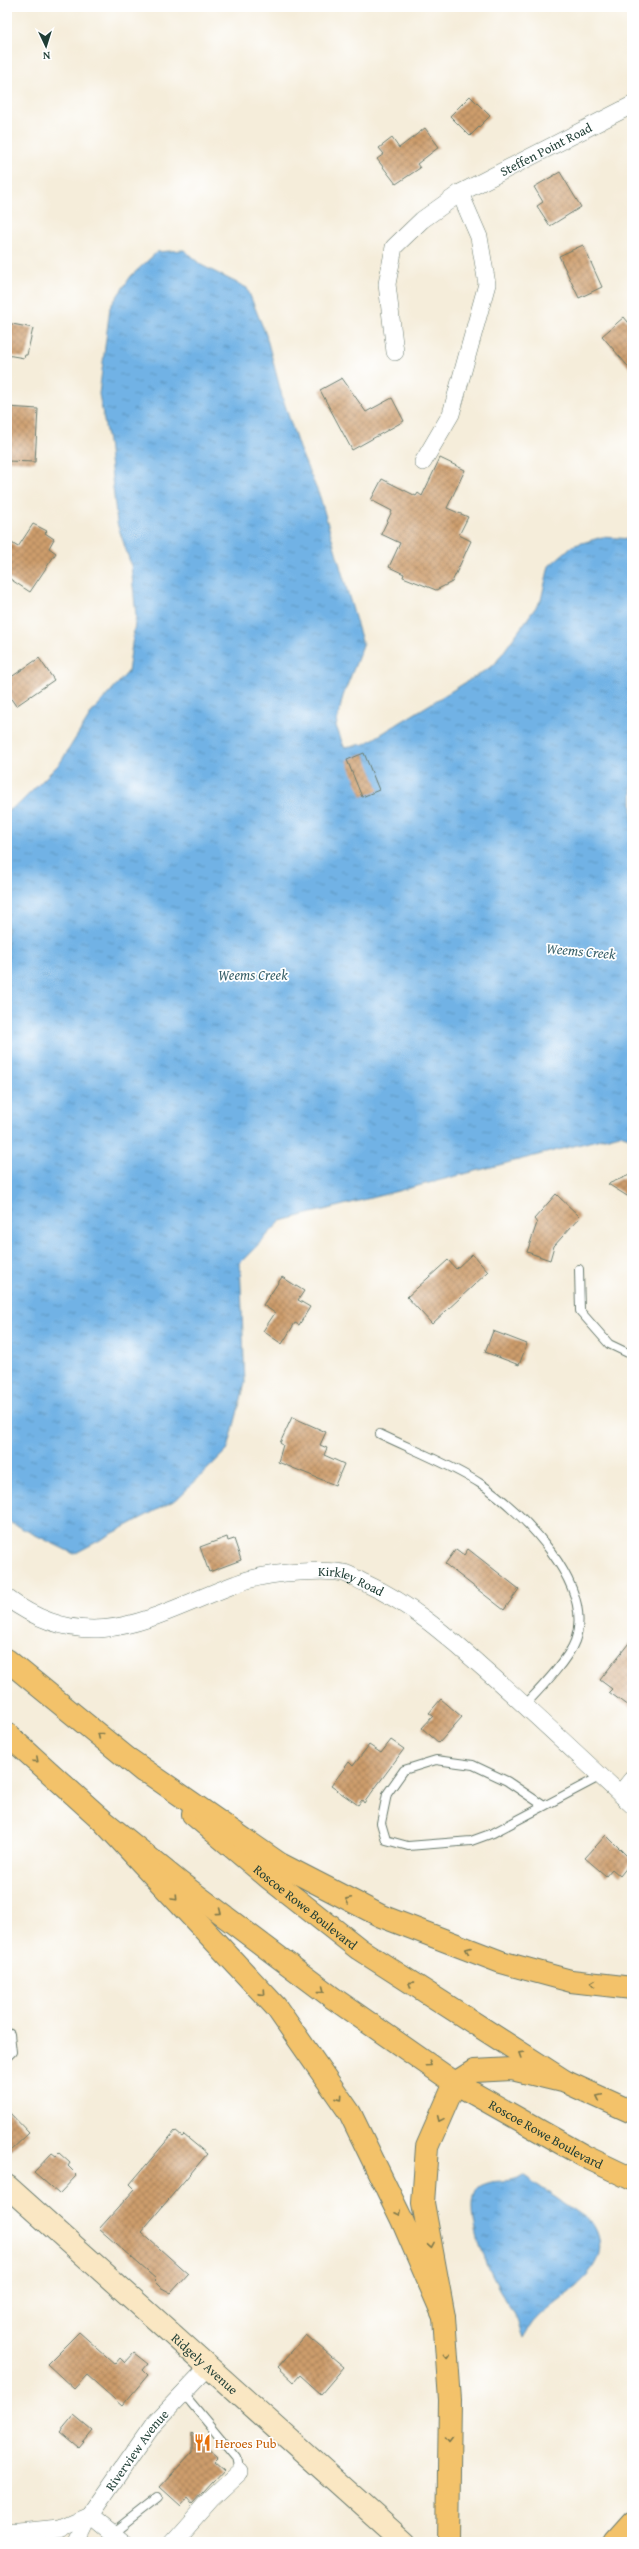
<svg xmlns="http://www.w3.org/2000/svg" width="639" height="2549" font-family="'Gentium Book Plus',serif">
<defs>
<pattern id="water-ripples" width="26" height="14" patternUnits="userSpaceOnUse"><rect width="26" height="14" fill="#71b2e5"/><path d="M2 4q2-2 4 0t4 0M15 11q2-2 4 0t4 0" fill="none" stroke="#5c92ba"/></pattern>
<pattern id="building-cross-hatch" width="8" height="8" patternUnits="userSpaceOnUse"><rect width="8" height="8" fill="#cd9d6c"/><path d="M0 0l8 8M0 8l8-8" fill="none" stroke="#a6815a"/></pattern>
</defs>
<rect width="100%" height="100%" fill="#fff"/>
<filter id="ink" filterUnits="userSpaceOnUse"><feTurbulence type="fractalNoise" baseFrequency=".025" numOctaves="2"/><feDisplacementMap in="SourceGraphic" scale="8" xChannelSelector="R" yChannelSelector="G"/><feConvolveMatrix kernelMatrix="1 2 1 2 8 2 1 2 1" color-interpolation-filters="sRGB"/></filter>
<filter id="wash" filterUnits="userSpaceOnUse"><feTurbulence type="fractalNoise" baseFrequency=".012" numOctaves="4" result="noise"/><feDisplacementMap in="SourceGraphic" scale="16" xChannelSelector="R" yChannelSelector="G"/><feGaussianBlur stdDeviation="0.9" result="paint"/><feColorMatrix in="noise" values="0 0 0 0 0 0 0 0 0 0 0 0 0 0 0 0 0 1.4 0 .05"/><feComposite in="paint" operator="in"/></filter>
<g filter="url(#wash)">
<rect width="100%" height="100%" fill="#f5edda"/>
<!-- water -->
<g fill="url(#water-ripples)" stroke="#48788c">
<polygon points="184,250 201,265 247,288 266,335 282,396 299,448 320,497 363,645 343,696 336,726 344,747 365,744 494,665 541,600 549,566 572,546 602,537 632,539 632,1138 620,1134 281,1221 240,1263 245,1383 228,1449 177,1499 74,1554 7,1521 7,811 19,804 60,763 92,712 128,672 136,616 131,565 117,523 108,442 99,394 110,307 131,276 157,252"/>
<path d="M523,2175L592,2223C621,2267 561,2293 537,2318C531,2323 527,2332 523,2338C520,2331 519,2322 515,2315C509,2303 500,2293 495,2281C485,2263 462,2204 479,2187C491,2177 511,2185 523,2175Z"/>
</g>
<g id="blocks">
<!-- building -->
<g fill="url(#building-cross-hatch)">
<polygon points="470,96 490,116 470,136 450,116"/>
<polygon points="425,128 439,147 417,164 420,168 396,184 377,159 384,154 379,148 392,138 399,148"/>
<polygon points="560,172 581,207 550,226 537,206 543,202 534,187"/>
<polygon points="583,245 602,287 579,298 559,256"/>
<polygon points="624,317 632,327 632,371 602,336"/>
<polygon points="7,323 33,328 27,355 25,355 24,358 7,355"/>
<polygon points="342,378 366,412 392,398 404,421 352,450 320,390"/>
<polygon points="7,407 38,409 35,462 7,461"/>
<polygon points="440,458 465,470 447,508 468,517 459,535 471,541 452,582 436,590 403,577 404,574 389,567 400,543 381,534 392,511 371,500 382,479 416,496 418,493 422,496"/>
<polygon points="33,524 47,531 45,533 54,539 49,548 56,553 30,592 7,577 7,540 18,547"/>
<polygon points="39,658 54,680 16,706 7,693 7,680"/>
<polygon points="364,753 379,790 362,797 347,760"/>
<polygon points="632,1174 632,1199 608,1184"/>
<polygon points="556,1194 580,1217 554,1246 550,1260 527,1252 537,1223 534,1219"/>
<polygon points="472,1254 488,1272 432,1324 407,1297 448,1260 456,1269"/>
<polygon points="282,1277 304,1291 298,1300 310,1307 299,1325 295,1323 282,1344 263,1331 275,1313 263,1305"/>
<polygon points="493,1331 527,1344 519,1365 485,1352"/>
<polygon points="292,1417 326,1432 320,1445 327,1448 324,1455 344,1464 335,1485 278,1462 283,1445 280,1443"/>
<polygon points="227,1537 228,1541 234,1539 241,1560 209,1572 200,1547"/>
<polygon points="456,1549 464,1555 468,1549 519,1589 504,1610 445,1564"/>
<polygon points="632,1639 632,1709 609,1692 612,1689 600,1680"/>
<polygon points="441,1699 462,1717 439,1743 422,1728 433,1716 429,1713"/>
<polygon points="391,1740 404,1749 364,1803 362,1800 358,1805 331,1786 349,1762 353,1766 369,1745 381,1753"/>
<polygon points="606,1835 632,1861 620,1876 612,1869 606,1876 585,1858"/>
<polygon points="7,2110 29,2133 7,2154"/>
<polygon points="175,2131 182,2137 184,2135 207,2154 141,2232 188,2274 171,2293 160,2287 154,2281 156,2279 99,2229 135,2189 130,2184"/>
<polygon points="52,2153 56,2156 59,2153 70,2163 68,2166 77,2175 59,2194 34,2172"/>
<polygon points="79,2332 115,2364 120,2358 125,2363 134,2353 148,2364 143,2370 148,2375 122,2406 87,2375 74,2389 47,2364"/>
<polygon points="306,2335 344,2367 321,2394 300,2375 294,2382 278,2367"/>
<polygon points="74,2415 92,2430 78,2447 60,2432"/>
<polygon points="192,2433 218,2457 214,2461 224,2470 192,2505 187,2499 181,2506 160,2487 192,2452"/>
</g>
</g>
</g>
<g filter="url(#ink)">
<use href="#blocks" fill-opacity="0" stroke="#6a7b6e" stroke-width="1"/>
<g fill="none" stroke-linecap="round" stroke-linejoin="round">
<defs>
<g id="service">
<polyline points="579,1269 580,1311 609,1344 632,1355"/>
<path d="M380,1434C413,1450 450,1464 481,1484C523,1512 595,1585 575,1641C568,1660 540,1689 525,1705"/>
<polyline points="544,1806 507,1781 473,1765 436,1760 404,1770 387,1794 381,1823 386,1840 408,1846 471,1841 493,1833 601,1776"/>
<polyline points="7,2032 10,2034 12,2052 7,2057"/>
<polyline points="183,2393 237,2458 240,2472"/>
<polyline points="112,2533 158,2497"/>
</g>
<g id="minor">
<path id="s1" d="M395,352L387,284L394,247L422,220L460,193L632,105"/>
<polyline points="423,462 451,414 487,284 479,237 460,193"/>
<path id="s2" d="M7,1598C91,1660 153,1615 236,1584C256,1576 278,1573 300,1572C314,1571 330,1570 344,1573C351,1575 360,1581 367,1584C411,1604 446,1635 482,1667C533,1712 582,1759 632,1805"/>
<polyline points="620,1794 632,1779"/>
<polyline points="7,2533 60,2528 90,2515 123,2542"/>
<path id="s3" d="M77,2542L90,2515L153,2425L209,2366"/>
<polyline points="173,2542 211,2499 240,2472"/>
</g>
<g id="secondary">
<path id="s4" d="M7,2186L404,2542"/>
</g>
<g id="primary">
<polyline points="7,1660 144,1772"/>
<path id="s5" d="M7,1734L100,1818L179,1882L333,1998L455,2083L584,2156L632,2179"/>
<path id="s6" d="M193,1814L269,1878L359,1949L566,2082L632,2112"/>
</g>
<g id="motorway">
<polyline points="130,1760 280,1864 381,1916 501,1962 571,1981 632,1988"/>
<polyline points="100,1818 276,2007 350,2113 402,2220 444,2317"/>
<polyline points="448,2542 450,2400 444,2317 423,2203 427,2147 455,2083 474,2071 512,2069 566,2082"/>
<polyline points="615,2542 632,2523"/>
</g>
</defs>
<!-- service casing -->
<use href="#service" stroke="#6a7b6e" stroke-width="10"/>
<!-- minor casing -->
<use href="#minor" stroke="#6a7b6e" stroke-width="18"/>
<!-- secondary casing -->
<use href="#secondary" stroke="#6a7b6e" stroke-width="24"/>
<!-- primary casing -->
<use href="#primary" stroke="#6a7b6e" stroke-width="24"/>
<!-- motorway casing -->
<use href="#motorway" stroke="#6a7b6e" stroke-width="24"/>
<!-- service -->
<use href="#service" stroke="#fff" stroke-width="8"/>
<!-- minor -->
<use href="#minor" stroke="#fff" stroke-width="17"/>
<!-- secondary -->
<use href="#secondary" stroke="#fae7c3" stroke-width="22"/>
<!-- primary -->
<use href="#primary" stroke="#f3c26a" stroke-width="22"/>
<!-- motorway -->
<use href="#motorway" stroke="#f3c26a" stroke-width="22"/>
</g>
<!-- one-way arrows -->
<defs><path id="oneway-chevron" d="M-2-3.5L2.5 0L-2 3.5" fill="none" stroke-width="1.6" stroke-linecap="round" stroke-linejoin="round"/></defs>
<g stroke="#7e794c">
<use href="#oneway-chevron" transform="translate(100 1735) rotate(-141)"/>
<use href="#oneway-chevron" transform="translate(36 1760) rotate(42)"/>
<use href="#oneway-chevron" transform="translate(175 1898) rotate(47)"/>
<use href="#oneway-chevron" transform="translate(348 1900) rotate(-153)"/>
<use href="#oneway-chevron" transform="translate(219 1912) rotate(37)"/>
<use href="#oneway-chevron" transform="translate(468 1950) rotate(-159)"/>
<use href="#oneway-chevron" transform="translate(593 1983) rotate(-173)"/>
<use href="#oneway-chevron" transform="translate(411 1984) rotate(-147)"/>
<use href="#oneway-chevron" transform="translate(322 1990) rotate(37)"/>
<use href="#oneway-chevron" transform="translate(263 1993) rotate(48)"/>
<use href="#oneway-chevron" transform="translate(521 2054) rotate(-148)"/>
<use href="#oneway-chevron" transform="translate(429 2064) rotate(35)"/>
<use href="#oneway-chevron" transform="translate(599 2097) rotate(-155)"/>
<use href="#oneway-chevron" transform="translate(340 2098) rotate(55)"/>
<use href="#oneway-chevron" transform="translate(440 2119) rotate(114)"/>
<use href="#oneway-chevron" transform="translate(399 2213) rotate(64)"/>
<use href="#oneway-chevron" transform="translate(431 2245) rotate(80)"/>
<use href="#oneway-chevron" transform="translate(447 2356) rotate(86)"/>
<use href="#oneway-chevron" transform="translate(449 2439) rotate(90)"/>
</g>
</g>
<!-- icons -->
<defs>
<symbol id="restaurant-bare" viewBox="-9 -9 18 18"><path d="M-5-6h1v4h1v-4h1v4h1v-4h1v5L-1.5 .5V6h-2V.5L-5-1ZM5-6V6H3V1.5H1.5Q1.5-4 5-6Z" fill="#e8710a" stroke="#fff" stroke-width="2.5" paint-order="stroke"/></symbol>
</defs>
<g fill-rule="evenodd">
<use href="#restaurant-bare" x="190" y="2430" width="25" height="25"/>
</g>
<g text-anchor="middle" dominant-baseline="central" stroke-width="3.5" stroke-linejoin="round" paint-order="stroke">
<!-- street labels -->
<g font-size="13" fill="#1f3d34" stroke="#fff">
<text stroke="none"><textPath href="#s1" startOffset="288">Steffen Point Road</textPath></text>
<text stroke="none"><textPath href="#s2" startOffset="362">Kirkley Road</textPath></text>
<text stroke="none"><textPath href="#s6" startOffset="146">Roscoe Rowe Boulevard</textPath></text>
<text stroke="none"><textPath href="#s5" startOffset="673">Roscoe Rowe Boulevard</textPath></text>
<text stroke="none"><textPath href="#s4" startOffset="266">Ridgely Avenue</textPath></text>
<text stroke="none"><textPath href="#s3" startOffset="110">Riverview Avenue</textPath></text>
</g>
<!-- food labels -->
<g font-size="13" fill="#c56008" stroke="#fff" text-anchor="start">
<text x="215" y="2443">Heroes Pub</text>
</g>
<!-- water labels -->
<g font-size="14" font-style="italic" fill="#386069" stroke="#fff">
<text transform="translate(581 951) rotate(5)">Weems Creek</text>
<text x="253" y="975">Weems Creek</text>
</g>
</g>
<!-- margin -->
<rect width="639" height="2549" fill="none" stroke="#fff" stroke-width="24"/>
<!-- north arrow -->
<g transform="translate(46 46) rotate(176)" stroke="#ffffff" stroke-width="3" paint-order="stroke">
<path d="M0-3L7 15L0 10L-7 15Z" fill="#1f3d34"/>
<text y="-6" font-size="11" font-weight="bold" text-anchor="middle" fill="#1f3d34">N</text>
</g>
</svg>
